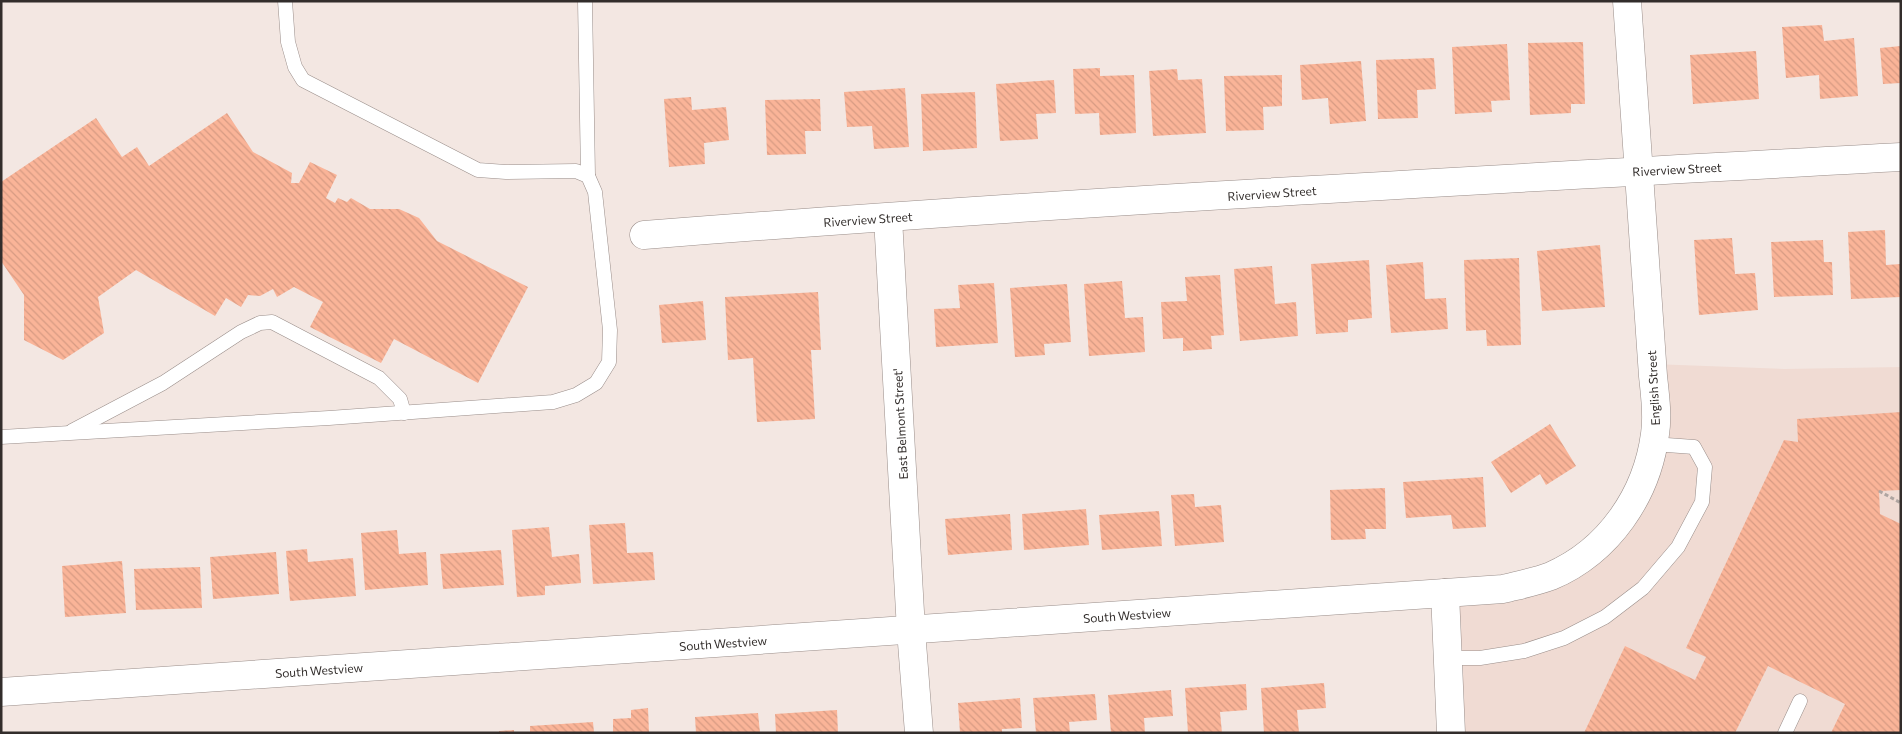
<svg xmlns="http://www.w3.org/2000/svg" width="1902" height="734" font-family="Commissioner,sans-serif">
<defs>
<pattern id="building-back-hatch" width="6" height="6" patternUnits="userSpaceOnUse" patternTransform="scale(1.25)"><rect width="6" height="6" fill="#fab498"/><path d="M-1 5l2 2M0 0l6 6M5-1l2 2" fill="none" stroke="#d79b83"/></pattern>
</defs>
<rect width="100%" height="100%" fill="#f3e7e2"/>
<!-- built -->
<polygon fill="#f0dbd3" points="1652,364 1784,369 1901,367 1901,733 1451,733 1445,593 1531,583 1634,501"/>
<!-- building -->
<g fill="url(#building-back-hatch)">
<polygon points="1822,25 1824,41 1854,38 1858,96 1820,99 1819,75 1786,78 1782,27"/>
<polygon points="1583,42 1585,104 1571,104 1571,113 1530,115 1528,43"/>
<polygon points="1507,44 1510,100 1491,101 1492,112 1455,114 1452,47"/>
<polygon points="1901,46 1901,83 1883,84 1880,48"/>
<polygon points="1756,51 1759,99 1693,104 1690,55"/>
<polygon points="1434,58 1436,89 1417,90 1418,118 1378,119 1376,60"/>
<polygon points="1361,61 1366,121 1330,124 1328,98 1302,100 1300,65"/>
<polygon points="1100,68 1100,76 1134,75 1136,133 1100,135 1099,113 1075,114 1073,69"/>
<polygon points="1177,69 1178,80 1202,79 1206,133 1153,136 1149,71"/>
<polygon points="1282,75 1282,106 1263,107 1264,130 1226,131 1224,76"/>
<polygon points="1054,80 1056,113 1036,114 1038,139 1000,141 996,84"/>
<polygon points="905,88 909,147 874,149 872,126 847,127 844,92"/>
<polygon points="975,92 977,148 923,151 921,94"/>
<polygon points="691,97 692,110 726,107 729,140 704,143 705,164 669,167 664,99"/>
<polygon points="820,99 821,131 805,131 806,154 767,155 765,100"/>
<polygon points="227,113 253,152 292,173 291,183 299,183 310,162 337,175 326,198 335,203 338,198 347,202 351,198 370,209 399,209 419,218 437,241 528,287 478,383 394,339 381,363 310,327 323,302 294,287 277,297 273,289 260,296 248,295 241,307 226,298 215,316 136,270 98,297 104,333 63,360 24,340 24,295 1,261 1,182 96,118 122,157 137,147 149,166"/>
<polygon points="1885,230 1886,265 1901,264 1901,297 1851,299 1848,232"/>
<polygon points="1732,238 1735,274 1755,273 1758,310 1699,315 1694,240"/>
<polygon points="1823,240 1824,262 1832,262 1833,295 1774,297 1771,242"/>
<polygon points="1600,245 1605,307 1542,311 1537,251"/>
<polygon points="1519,258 1521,345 1487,346 1486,330 1466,331 1464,260"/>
<polygon points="1369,260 1372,318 1348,320 1348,332 1316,334 1311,264"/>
<polygon points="1423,262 1425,299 1446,298 1448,329 1391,333 1386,265"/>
<polygon points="1272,266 1275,304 1296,302 1298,336 1240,341 1234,269"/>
<polygon points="1220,275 1224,335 1211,336 1212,349 1183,351 1183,338 1163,339 1161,302 1187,301 1185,277"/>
<polygon points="1122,281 1125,318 1143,317 1145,352 1089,356 1084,284"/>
<polygon points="994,283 998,343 936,347 934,309 960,308 958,285"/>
<polygon points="1067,284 1071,342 1044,344 1045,355 1015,357 1010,288"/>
<polygon points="818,292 821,350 811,350 815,419 757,422 753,358 728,360 725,297"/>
<polygon points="703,301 706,340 662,343 659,305"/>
<polygon points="1901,412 1901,490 1879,491 1880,514 1901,524 1901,733 1831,733 1845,704 1768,666 1735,733 1584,733 1625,646 1695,680 1706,657 1686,648 1784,440 1798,442 1797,419"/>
<polygon points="1550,424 1576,466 1546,485 1540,474 1511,493 1491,462"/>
<polygon points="1483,477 1486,527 1453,529 1451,515 1406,518 1403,482"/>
<polygon points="1385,488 1386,529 1365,529 1366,539 1331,540 1330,490"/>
<polygon points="1194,494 1195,507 1221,505 1224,542 1175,546 1171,495"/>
<polygon points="1086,509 1089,545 1024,550 1022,514"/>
<polygon points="1159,511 1162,546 1102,550 1099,515"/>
<polygon points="1010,514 1012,550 948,555 945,519"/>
<polygon points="625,523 627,553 653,552 655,580 593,584 589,525"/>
<polygon points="549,527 552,557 579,554 581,583 545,586 545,595 517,597 512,530"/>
<polygon points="397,530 399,554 426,552 428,585 365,590 361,533"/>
<polygon points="307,549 308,562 353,558 356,596 290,601 286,551"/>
<polygon points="501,550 504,585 443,589 440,554"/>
<polygon points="276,552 279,594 213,599 210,557"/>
<polygon points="122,561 126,613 65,617 62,566"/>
<polygon points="200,567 202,608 136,610 134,569"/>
<polygon points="1324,683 1326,708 1297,710 1299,733 1264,733 1261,688"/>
<polygon points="1246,684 1247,710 1220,712 1222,733 1188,733 1185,688"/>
<polygon points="1171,690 1173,716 1144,718 1145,733 1111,733 1108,695"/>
<polygon points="1095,694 1097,720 1069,722 1070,733 1036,733 1033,698"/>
<polygon points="1020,698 1022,728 1002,729 1002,733 960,733 958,703"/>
<polygon points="648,708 649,733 613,733 613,719 631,718 631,710"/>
<polygon points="837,710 838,733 776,733 775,714"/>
<polygon points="758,713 760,733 696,733 695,717"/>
<polygon points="593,722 594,733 530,733 530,726"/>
<polygon points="514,730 514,733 499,733 499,731"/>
</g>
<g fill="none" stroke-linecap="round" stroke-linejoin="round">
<defs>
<g id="service">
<polyline points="585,1 588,176"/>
<polyline points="72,431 163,383 241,332 260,323 272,322 379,378 400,399 404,413"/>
<polyline points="1,437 329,418 553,402 576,395 596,383 609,362 610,330 595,192 588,176 576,171 506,172 478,170 303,80 295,67 288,42 285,1"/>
<polyline points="1448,658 1480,658 1524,651 1564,638 1605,617 1643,588 1678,547 1702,502 1705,467 1694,447 1653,444"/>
<polyline points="1785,733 1800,701"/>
</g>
<g id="minor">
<polyline points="888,218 911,630 919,733"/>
<path d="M644,235C1062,202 1482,180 1901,157"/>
<polyline points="1445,593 1451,733"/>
<path d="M1,692L1503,589C1519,585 1535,582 1551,576C1609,551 1647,495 1655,434C1658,415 1655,395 1653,376L1627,1"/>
</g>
</defs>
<!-- service casing -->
<use href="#service" stroke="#998d89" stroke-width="15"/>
<!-- minor casing -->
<use href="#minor" stroke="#998d89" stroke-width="29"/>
<!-- path -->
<polyline stroke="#afa5a1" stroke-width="3" stroke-dasharray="4 2.5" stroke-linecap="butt" points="1879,491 1901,503"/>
<!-- service -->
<use href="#service" stroke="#fff" stroke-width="14"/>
<!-- minor -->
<use href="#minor" stroke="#fff" stroke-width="28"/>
</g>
<g text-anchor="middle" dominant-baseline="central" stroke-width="4" stroke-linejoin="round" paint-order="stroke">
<!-- street labels -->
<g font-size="12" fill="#322d2b" stroke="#fff">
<text transform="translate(1677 169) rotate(-3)">Riverview Street</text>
<text transform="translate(1272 193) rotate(-4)">Riverview Street</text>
<text transform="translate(868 219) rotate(-4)">Riverview Street</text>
<text transform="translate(1653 388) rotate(-93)">English Street</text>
<text transform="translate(900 424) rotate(-93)">East Belmont Street'</text>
<text transform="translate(1127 615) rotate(-4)">South Westview</text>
<text transform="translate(723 643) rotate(-4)">South Westview</text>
<text transform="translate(319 670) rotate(-4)">South Westview</text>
</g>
</g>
<!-- border -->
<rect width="1902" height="734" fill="none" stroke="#322d2b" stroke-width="5"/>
</svg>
